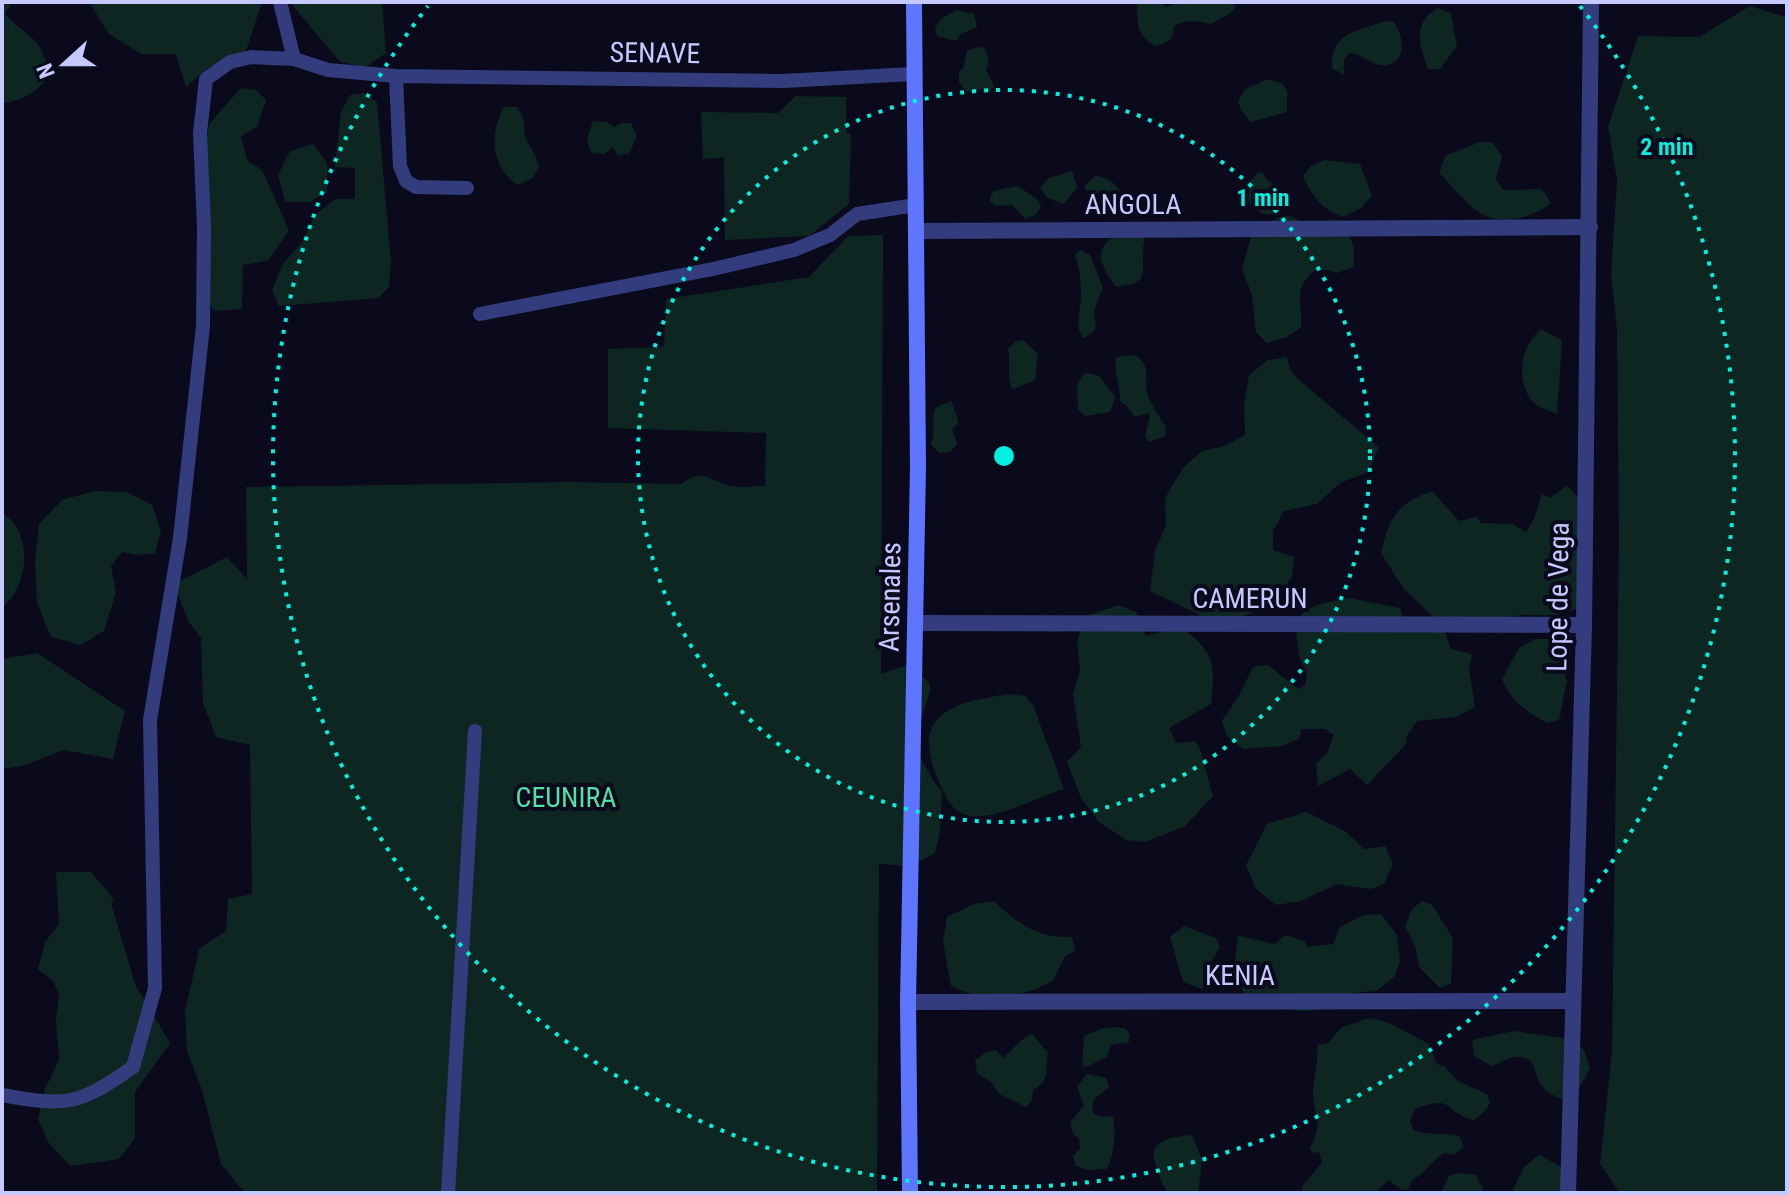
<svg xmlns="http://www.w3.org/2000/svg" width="1789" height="1195" font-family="'Roboto Condensed',sans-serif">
<rect width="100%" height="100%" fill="#0a0a1c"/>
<!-- green -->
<g fill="#0d2621">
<path d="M2,2H33L11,3L5,14C13,24 21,28 31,37C42,46 46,61 50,74C37,93 25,99 2,104Z"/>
<polygon points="89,2 262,2 244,57 208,68 186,87 176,54 141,54 109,34"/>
<polygon points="290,2 382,2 386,53 364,68 339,61"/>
<path d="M1142,2H1157L1167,7L1177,2H1231L1236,6L1232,12L1211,24C1198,21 1186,19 1174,26C1174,39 1167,44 1155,46C1136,35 1138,25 1137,5Z"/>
<polygon points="1750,6 1786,17 1787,20 1787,1193 1620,1193 1600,1164 1612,1051 1619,541 1617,330 1611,274 1617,180 1608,127 1638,36 1699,37"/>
<path d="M1437,8L1451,13L1457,46L1440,69H1428C1420,44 1411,26 1437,8Z"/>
<polygon points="956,10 974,14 977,27 961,34 956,41 937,36 935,28 941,19"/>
<path d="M1386,21L1394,22C1403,34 1408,62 1386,65C1371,67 1363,53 1349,53L1344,60V75L1332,68C1330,31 1359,31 1386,21Z"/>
<path d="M978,47L984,48C989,57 990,61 986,70L994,86L990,92L982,89L967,92L959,82V71L963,69L967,51Z"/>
<polygon points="1268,79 1283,84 1287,91 1287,112 1251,122 1241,110 1238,101 1245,89"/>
<polygon points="241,88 256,90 266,100 257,127 241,136 247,160 262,170 289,230 269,260 243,265 242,309 215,311 205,302 204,161 209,124"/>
<polygon points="364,93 377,102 391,262 389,287 378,298 279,306 272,290 283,264 303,241 315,215 335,199 355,199 355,168 335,167 341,112 350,95"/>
<polygon points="796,96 846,97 846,133 851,134 849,204 809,236 725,240 724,157 703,159 701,112 778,113"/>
<path d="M504,107H517C529,125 521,127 527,141C531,150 535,153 539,166L533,178L518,185C491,169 489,133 504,107Z"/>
<polygon points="593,121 606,122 614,127 622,123 631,123 637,136 629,154 618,155 612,147 605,154 591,153 587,139"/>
<path d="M1480,142H1492L1502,156L1496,179L1503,190L1542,189L1551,203C1534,217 1502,227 1480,213C1465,204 1452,185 1439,173L1445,156Z"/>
<polygon points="313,144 327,163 327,192 310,202 285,202 278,175 290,151"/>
<path d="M1324,160L1360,164L1372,196L1361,208L1343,217C1321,209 1313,197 1303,176L1311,166Z"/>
<polygon points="1072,171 1077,187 1064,204 1048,198 1040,188 1049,178"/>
<path d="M1259,172L1264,173L1266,179L1284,192L1280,211L1267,215C1254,210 1243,202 1244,187Z"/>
<path d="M1096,176C1111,176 1121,190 1126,203L1113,208L1107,206L1100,195L1085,190L1086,184Z"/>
<polygon points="1018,186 1038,200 1041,208 1035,215 1025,219 1012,205 995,206 989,201 993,191"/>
<path d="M1290,216L1308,225L1345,229C1354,243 1356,251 1353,267L1337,273L1318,268C1291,288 1303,300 1301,327L1287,337L1267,343L1256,332L1252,295L1242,269L1253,229L1278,218Z"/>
<path d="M1136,230L1145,239C1140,254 1146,265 1141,279L1132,284L1116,287C1091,255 1097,238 1136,230Z"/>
<path d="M883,235L881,674L904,666C945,685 927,689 921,721C919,731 920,741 917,752C926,765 931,781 942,791L940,832L935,853C908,869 909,866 879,864L877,1193H245L221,1164L202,1090L187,1051L185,1012L199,949L226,931L228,899L252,894L250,745L216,737L203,703L201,638L188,621L174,584L227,557L247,579L246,487L568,482L681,484C702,468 710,480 730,486C740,488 754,486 765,486L766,433L608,428V349L664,347L666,299L809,277L848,236Z"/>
<path d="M1081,250L1090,255L1103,288C1100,295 1096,302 1095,309C1092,325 1104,328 1083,338C1073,324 1082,309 1081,293C1081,279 1079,266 1075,254Z"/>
<path d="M1541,329L1562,340L1557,414C1551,411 1539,408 1534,403C1514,382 1521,345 1541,329Z"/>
<path d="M1023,340L1038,354L1035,380L1013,389C1006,380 1011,361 1008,349L1016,341Z"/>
<path d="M1135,355C1155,369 1141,381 1149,398C1153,407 1160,418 1166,427L1165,436L1149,442L1145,436L1150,415L1148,413L1135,417L1126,405L1120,401C1121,385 1113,372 1116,357Z"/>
<polygon points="1287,357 1290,370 1297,378 1379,448 1368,472 1340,483 1317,504 1284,511 1273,531 1273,550 1294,557 1292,576 1275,604 1235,619 1208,619 1150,591 1155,551 1166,525 1165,498 1183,468 1202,451 1225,446 1245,435 1244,404 1249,375 1268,360"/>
<polygon points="1087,373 1099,376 1115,397 1110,412 1085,416 1078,409 1077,387 1082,375"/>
<path d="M951,401L959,422L952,429L957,444L950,452L939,453L931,444C936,432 931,420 935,408Z"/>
<path d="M1567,485C1573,493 1583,502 1586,511C1596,539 1594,577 1588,605L1557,615H1523L1491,619L1434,618L1403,588L1381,553C1389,517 1397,504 1432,491L1459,521L1477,517L1481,523L1512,524L1526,532L1534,519L1542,494L1550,498Z"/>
<polygon points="94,491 127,492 152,505 161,531 155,553 139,555 122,552 111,566 116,592 104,631 81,645 51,637 37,602 35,560 39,524 62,500"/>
<path d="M2,513C34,532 29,588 2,607Z"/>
<path d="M1349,598L1400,608C1407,633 1421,634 1444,629L1451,649L1472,654L1469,669L1475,707L1456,717L1417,721L1406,737L1407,743L1367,785L1350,769L1318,786L1316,763L1327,754L1334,735L1325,729H1301L1299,739L1282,746L1243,749L1227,736L1222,721L1238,697L1253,667L1268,665L1298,689L1305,685L1307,671C1299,662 1299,653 1297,641C1292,603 1320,605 1349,598Z"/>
<path d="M1119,605L1136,612L1146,636L1181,627C1216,654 1215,663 1211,704L1169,728L1176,743L1195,741L1200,749L1213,796L1184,827L1144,842L1126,840L1098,821L1081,798L1067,762L1081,747L1073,694L1080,671L1077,641L1086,616Z"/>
<path d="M1535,639H1555L1567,681L1559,720L1547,723C1526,711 1511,702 1502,679L1519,648Z"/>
<polygon points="37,653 125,711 113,759 64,750 22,766 2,769 2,659"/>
<path d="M1008,694L1025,696L1033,705L1064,789C1038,797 989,824 963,814C949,808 944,793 938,780C910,713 952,703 1008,694Z"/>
<polygon points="1306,812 1345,831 1364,849 1385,846 1393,864 1384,884 1371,889 1337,884 1301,901 1276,905 1256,889 1246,865 1267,824"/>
<polygon points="56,872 91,872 114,899 111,903 135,984 170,1043 135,1092 135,1138 119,1159 70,1166 48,1142 38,1119 45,1089 59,1060 56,1019 59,994 53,981 38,969 45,942 59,924"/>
<path d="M994,901C1017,923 1039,939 1072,937L1075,951L1065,956L1053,981C1019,999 986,1003 951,986L943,941L947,917L974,904Z"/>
<polygon points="1422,901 1432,905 1453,938 1451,984 1440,988 1419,967 1416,948 1405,927 1412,909"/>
<polygon points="1381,914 1397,935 1400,961 1395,976 1378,990 1340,995 1318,1010 1300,1011 1259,1001 1243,992 1234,968 1238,936 1275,944 1285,935 1304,941 1308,947 1333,944 1340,927 1364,915"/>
<polygon points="1184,926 1216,938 1220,947 1207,969 1202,989 1183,982 1170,937"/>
<path d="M1368,1018C1393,1021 1405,1033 1428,1043L1437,1064L1445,1067L1458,1081L1487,1094L1490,1103L1486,1110L1474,1120C1444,1114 1456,1093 1415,1109L1410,1120L1413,1130C1429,1136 1443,1132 1459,1136L1464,1147L1454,1155L1444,1153C1431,1161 1425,1174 1412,1180L1408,1190L1401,1189L1388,1180L1376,1193H1301L1303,1185L1322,1163L1319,1152L1313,1153L1310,1148C1325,1120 1313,1117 1313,1091C1314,1076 1319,1061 1317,1045L1328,1043L1341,1028Z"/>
<polygon points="1117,1027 1126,1029 1130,1035 1129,1042 1111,1045 1107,1057 1086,1067 1082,1065 1084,1036 1100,1029"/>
<path d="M1514,1031L1570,1039L1584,1050L1590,1068L1575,1096L1564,1100C1556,1097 1546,1092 1541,1085C1533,1073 1537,1056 1517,1057C1509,1057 1500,1063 1492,1066L1474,1056L1472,1040Z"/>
<path d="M1032,1034L1048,1053C1044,1072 1052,1079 1033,1090L1032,1100L1026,1107L999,1094L992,1083L977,1073L975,1060L987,1052L996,1050L1003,1058C1014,1050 1019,1039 1032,1034Z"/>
<path d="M1087,1074L1106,1078L1109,1087C1099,1097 1089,1097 1094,1114L1101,1117L1113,1116C1116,1135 1115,1151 1107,1169L1087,1170L1076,1166L1073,1156L1080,1149L1079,1139L1073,1134L1070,1122L1084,1106L1077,1086Z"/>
<path d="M1192,1135L1202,1160L1198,1193H1165L1166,1190C1149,1153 1144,1139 1192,1135Z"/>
<path d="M1539,1155C1557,1164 1573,1171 1577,1193H1511L1524,1167Z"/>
<polygon points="1456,1173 1476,1175 1485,1193 1441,1193 1449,1176"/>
</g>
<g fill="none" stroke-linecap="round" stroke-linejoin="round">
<!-- lane -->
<g stroke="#333d7d" stroke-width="14">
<polyline points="280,2 294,59"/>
<polyline points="396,76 400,166 406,181 416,187 467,188"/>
<polyline points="480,314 713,269 794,250 830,235 857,214 916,205"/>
<path d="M2,1095C67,1107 79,1105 133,1067L155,988L150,720L180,538L203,326L204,227L200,133L206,79L230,62L251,57L294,59L328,70L396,76L783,81L913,74"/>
<polyline points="448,1193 475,731"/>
</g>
<!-- street -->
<g stroke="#333d7d" stroke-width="16">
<polyline points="917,231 1590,227"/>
<polyline points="915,623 1584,625"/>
<polyline points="908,1002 1572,1001"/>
<polyline points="1568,1193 1584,625 1591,2"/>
</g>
<!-- secondary -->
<polyline stroke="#5d75ff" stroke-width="16" points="910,1193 908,1002 918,467 914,2"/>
</g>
<!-- distance rings -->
<g fill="none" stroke="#00f1df" stroke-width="4" stroke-dasharray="4 8">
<circle cx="1004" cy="456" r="366"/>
<path d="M1580 6A731 731 0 1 1 428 6"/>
</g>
<g text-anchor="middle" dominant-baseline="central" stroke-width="8" stroke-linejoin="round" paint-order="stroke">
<!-- street labels -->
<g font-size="28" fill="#c6c9ff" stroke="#0a0a1c">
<text transform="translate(655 53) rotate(1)">SENAVE</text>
<text x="1133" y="204">ANGOLA</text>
<text transform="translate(890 597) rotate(-89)">Arsenales</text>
<text transform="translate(1558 597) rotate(-89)">Lope de Vega</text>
<text x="1250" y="598">CAMERUN</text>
<text x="1240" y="975">KENIA</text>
</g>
<!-- park labels -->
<g font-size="28" fill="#4ee2a4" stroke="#0a0a1c">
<text x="566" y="797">CEUNIRA</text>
</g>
</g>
<circle cx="1004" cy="456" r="12" fill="#00f1df" stroke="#0a0a1c" stroke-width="4"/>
<g font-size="24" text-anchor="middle" font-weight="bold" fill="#00f1df" stroke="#0a0a1c" stroke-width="8" stroke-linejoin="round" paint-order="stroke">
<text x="1667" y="155">2 min</text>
<text x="1263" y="206">1 min</text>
</g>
<!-- border -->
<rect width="1789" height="1195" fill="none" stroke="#c6c9ff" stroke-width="8"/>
<!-- north arrow -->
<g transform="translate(64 64) rotate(249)" stroke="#0a0a1c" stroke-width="6" paint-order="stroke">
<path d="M0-6L14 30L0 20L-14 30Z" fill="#c6c9ff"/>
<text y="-12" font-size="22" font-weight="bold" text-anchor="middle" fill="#c6c9ff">N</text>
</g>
</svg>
